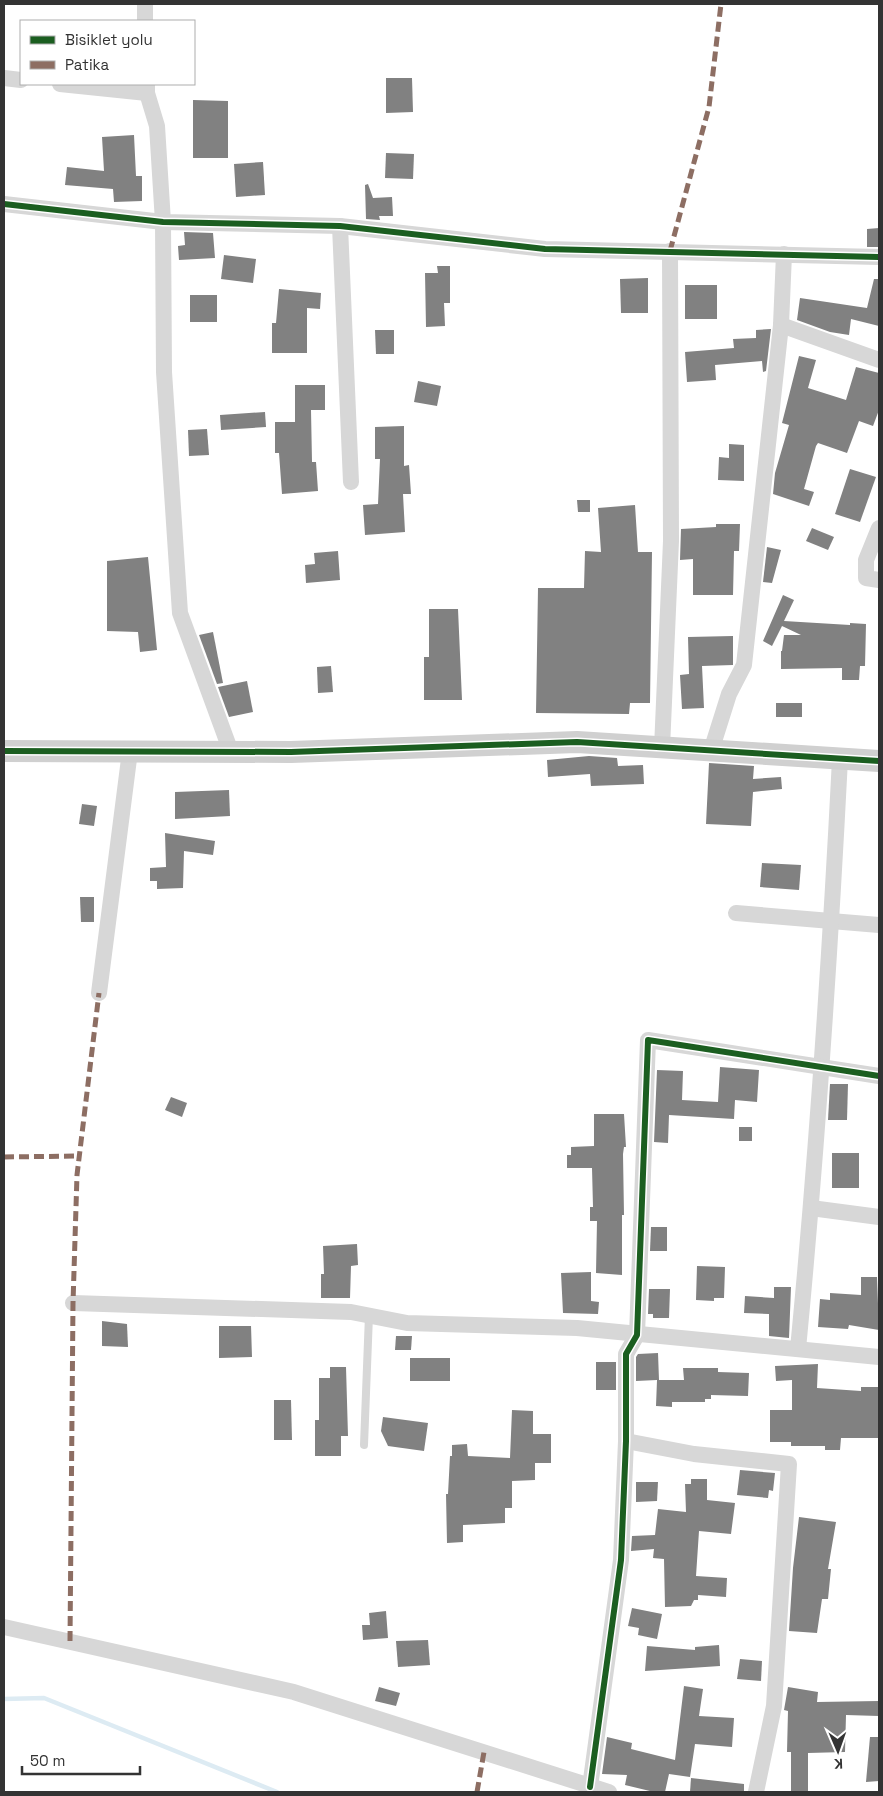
<svg xmlns="http://www.w3.org/2000/svg" width="883" height="1796" font-family="'Space Grotesk',sans-serif">
<rect width="100%" height="100%" fill="#fff"/>
<g fill="none" stroke-linecap="round" stroke-linejoin="round">
<!-- stream -->
<polyline stroke="#ddebf3" stroke-width="4.5" points="4,1699 44,1698 277,1792"/>
</g>
<!-- building -->
<g fill="#818181">
<polygon points="386,78 412,78 413,112 386,113"/>
<polygon points="193,100 228,101 228,158 193,158"/>
<polygon points="134,135 136,176 142,176 142,201 114,202 113,189 65,185 67,167 104,171 102,137"/>
<polygon points="386,153 414,154 413,179 385,178"/>
<polygon points="263,162 265,195 236,197 234,164"/>
<polygon points="368,184 373,198 392,197 393,216 379,216 380,220 366,219 365,185"/>
<polygon points="879,228 879,247 867,247 867,229"/>
<polygon points="184,232 213,233 215,258 179,260 178,246 185,245"/>
<polygon points="224,255 256,259 253,283 221,279"/>
<polygon points="437,266 450,266 450,303 444,303 445,326 426,327 425,273 438,273"/>
<polygon points="648,278 648,313 621,313 620,279"/>
<polygon points="874,279 879,279 879,326 851,319 849,335 830,332 797,320 800,298 867,308"/>
<rect x="685" y="285" width="32" height="34"/>
<polygon points="279,289 321,293 320,309 307,308 307,353 272,353 272,323 276,323"/>
<rect x="190" y="295" width="27" height="27"/>
<polygon points="771,329 766,371 763,372 762,361 715,365 716,380 687,382 685,352 734,348 733,339 756,338 756,330"/>
<polygon points="375,330 394,330 394,354 376,354"/>
<polygon points="799,356 816,360 808,388 846,400 856,367 879,373 879,410 873,426 859,421 847,453 818,443 816,446 804,489 814,492 809,506 773,494 775,473 789,425 782,423"/>
<polygon points="418,381 441,386 437,406 414,402"/>
<polygon points="295,385 325,385 325,410 311,410 312,462 316,462 318,491 282,494 279,453 275,453 275,422 295,422"/>
<polygon points="265,412 266,427 221,430 220,415"/>
<polygon points="404,426 404,466 409,465 411,494 403,494 405,532 365,535 363,505 378,504 380,459 375,459 375,427"/>
<polygon points="207,429 209,455 189,456 188,430"/>
<polygon points="729,444 744,445 744,481 718,480 719,457 729,458"/>
<polygon points="850,469 876,477 860,522 835,514"/>
<polygon points="577,500 590,500 590,512 578,512"/>
<polygon points="635,505 638,552 652,552 650,703 630,703 629,714 536,713 538,588 584,588 585,551 601,552 598,508"/>
<polygon points="716,524 740,524 739,551 734,551 733,595 693,595 693,559 680,560 681,529 716,527"/>
<polygon points="812,528 834,537 828,550 806,541"/>
<polygon points="767,547 781,550 772,583 763,582"/>
<polygon points="338,551 340,580 306,583 305,565 315,564 314,553"/>
<polygon points="148,557 157,650 140,652 138,632 107,631 107,561"/>
<polygon points="783,595 794,600 784,621 850,625 850,623 866,624 865,666 860,666 859,680 842,680 842,668 781,669 781,651 782,651 784,635 801,635 782,626 772,646 763,641"/>
<polygon points="429,609 458,609 462,700 424,700 424,657 429,657"/>
<polygon points="213,632 223,683 217,684 199,635"/>
<polygon points="733,636 733,665 702,666 704,708 682,709 680,675 689,674 688,637"/>
<polygon points="331,666 333,692 318,693 317,667"/>
<polygon points="247,681 253,712 229,717 218,687"/>
<rect x="776" y="703" width="26" height="14"/>
<polygon points="589,756 617,758 618,766 643,765 644,784 591,786 590,774 548,777 547,760"/>
<polygon points="709,763 754,766 753,779 781,777 782,789 753,792 751,826 706,824"/>
<polygon points="229,790 230,816 175,819 175,792"/>
<polygon points="82,804 97,806 94,826 79,824"/>
<polygon points="165,833 215,841 213,855 184,851 183,888 157,889 157,881 150,881 150,868 166,867"/>
<polygon points="762,863 801,865 799,890 760,887"/>
<polygon points="80,897 94,897 94,922 81,922"/>
<polygon points="720,1067 759,1070 757,1102 735,1100 734,1119 669,1115 668,1143 654,1142 657,1070 683,1071 682,1100 718,1102"/>
<polygon points="830,1084 848,1084 847,1120 828,1120"/>
<polygon points="171,1097 187,1103 182,1117 165,1110"/>
<polygon points="594,1114 624,1114 626,1147 624,1147 623,1154 624,1215 622,1215 622,1275 596,1273 597,1221 590,1221 590,1207 593,1207 592,1168 567,1168 567,1155 571,1155 571,1147 594,1146"/>
<rect x="739" y="1127" width="13" height="14"/>
<rect x="832" y="1153" width="27" height="35"/>
<polygon points="651,1227 667,1227 667,1251 650,1251"/>
<polygon points="357,1244 358,1265 351,1266 350,1298 321,1298 321,1274 324,1274 323,1246"/>
<polygon points="697,1266 725,1267 724,1298 714,1298 714,1301 696,1300"/>
<polygon points="591,1272 591,1301 599,1302 598,1314 563,1313 561,1273"/>
<polygon points="861,1277 877,1277 879,1330 849,1325 848,1329 818,1327 820,1299 830,1300 830,1293 861,1295"/>
<polygon points="774,1287 791,1287 789,1338 769,1336 769,1314 744,1313 745,1296 774,1298"/>
<polygon points="649,1289 670,1289 669,1318 653,1318 653,1314 648,1314"/>
<polygon points="102,1321 127,1324 128,1347 102,1346"/>
<polygon points="219,1326 251,1326 252,1357 219,1358"/>
<polygon points="396,1336 412,1336 411,1350 395,1350"/>
<polygon points="658,1353 659,1380 684,1380 683,1368 718,1368 718,1372 749,1373 748,1396 711,1395 711,1399 705,1399 705,1402 672,1402 672,1407 656,1406 657,1380 636,1381 636,1357 638,1354"/>
<rect x="410" y="1358" width="40" height="23"/>
<rect x="596" y="1362" width="20" height="28"/>
<polygon points="818,1364 817,1388 861,1391 861,1387 879,1387 878,1438 841,1438 840,1450 825,1450 825,1446 791,1446 791,1442 770,1442 770,1410 792,1410 792,1380 776,1381 775,1366"/>
<polygon points="330,1367 346,1367 348,1436 341,1436 341,1456 315,1456 315,1420 319,1420 319,1378 330,1378"/>
<polygon points="274,1400 291,1400 292,1440 274,1440"/>
<polygon points="512,1410 533,1411 533,1434 551,1434 551,1463 535,1463 535,1480 512,1481 512,1508 505,1508 505,1523 463,1525 463,1542 447,1543 446,1494 448,1494 450,1456 452,1456 452,1445 467,1444 468,1456 510,1458"/>
<polygon points="383,1417 428,1423 424,1451 388,1446 381,1431"/>
<polygon points="740,1470 775,1473 773,1491 769,1490 768,1498 737,1495"/>
<polygon points="691,1479 707,1479 707,1500 735,1503 731,1534 699,1531 696,1576 727,1578 726,1597 698,1595 698,1600 694,1600 691,1606 665,1607 664,1559 653,1558 654,1549 631,1551 632,1536 655,1535 658,1509 686,1512 685,1484 691,1484"/>
<polygon points="636,1482 658,1482 657,1501 636,1502"/>
<polygon points="799,1517 836,1522 828,1569 831,1569 828,1599 822,1599 817,1633 789,1631 793,1568"/>
<polygon points="632,1608 662,1614 657,1639 638,1635 639,1628 628,1626"/>
<polygon points="386,1611 388,1638 363,1640 362,1625 370,1625 369,1613"/>
<polygon points="428,1640 430,1665 398,1667 396,1641"/>
<polygon points="719,1645 720,1666 645,1671 647,1646 695,1650 695,1647"/>
<polygon points="740,1659 762,1661 761,1681 737,1679"/>
<polygon points="684,1686 703,1689 699,1716 734,1718 732,1747 695,1744 690,1777 669,1774 665,1792 654,1792 625,1785 627,1775 602,1774 607,1737 632,1743 631,1749 675,1760"/>
<polygon points="379,1687 400,1693 396,1706 375,1701"/>
<polygon points="788,1687 818,1692 817,1702 879,1701 879,1716 846,1715 845,1752 808,1753 808,1792 791,1792 791,1752 787,1752 788,1711 784,1710"/>
<polygon points="870,1737 879,1737 879,1781 866,1782"/>
<polygon points="691,1778 744,1784 744,1792 690,1792"/>
</g>
<g fill="none" stroke-linecap="round" stroke-linejoin="round">
<!-- lane -->
<polyline stroke="#d7d7d7" stroke-width="8" points="364,1445 369,1315"/>
<!-- street -->
<g stroke="#d7d7d7" stroke-width="16">
<polyline points="145,4 145,21"/>
<polyline points="4,78 21,80"/>
<polyline points="60,84 147,93"/>
<polyline points="147,84 147,93 157,126 163,222 164,372 180,613 231,752"/>
<polyline points="4,204 163,222 340,226 545,249 879,257"/>
<polyline points="340,226 351,482"/>
<polyline points="781,325 879,360"/>
<polyline points="879,528 866,560 866,578 879,580"/>
<polyline points="662,748 671,541 670,251"/>
<polyline points="711,751 729,694 744,665 781,325 784,254"/>
<polyline points="736,913 879,925"/>
<polyline points="99,993 130,751"/>
<polyline points="811,1208 879,1217"/>
<polyline points="73,1303 351,1312 407,1323 577,1328 879,1357"/>
<path d="M798,1349C817,1152 830,956 840,759"/>
<polyline points="626,1441 694,1454 789,1464 774,1706 756,1792"/>
<polyline points="4,1627 294,1692 609,1792"/>
<polyline points="590,1787 621,1560 626,1441 626,1354 637,1335 648,1040 879,1076"/>
</g>
<!-- secondary -->
<polyline stroke="#d0d0d0" stroke-width="22" points="4,751 291,752 577,742 879,761"/>
<!-- quiet -->
<g stroke="#8d6e63" stroke-width="5" stroke-dasharray="10 5" stroke-linecap="butt">
<polyline points="670,251 709,107 721,4"/>
<polyline points="4,1157 80,1156"/>
<polyline points="70,1641 73,1303 77,1175 99,993"/>
<polyline points="477,1792 484,1752"/>
</g>
<defs>
<g id="cycleway">
<polyline points="4,204 163,222 340,226 545,249 879,257"/>
<polyline points="4,751 291,752 577,742 879,761"/>
<polyline points="590,1787 621,1560 626,1441 626,1354 637,1335 648,1040 879,1076"/>
</g>
</defs>
<!-- cycleway casing -->
<use href="#cycleway" stroke="#fff" stroke-width="9"/>
<!-- cycleway -->
<use href="#cycleway" stroke="#1b5e20" stroke-width="6"/>
</g>
<!-- border -->
<rect width="883" height="1796" fill="none" stroke="#333333" stroke-width="10"/>
<!-- legend -->
<rect x="20" y="20" width="175" height="65" fill="#ffffff" stroke="#adadad"/>
<rect x="30" y="36" width="25" height="8" fill="#1b5e20" stroke="#adadad"/>
<text x="65" y="45" font-size="15" fill="#333333">Bisiklet yolu</text>
<rect x="30" y="61" width="25" height="8" fill="#8d6e63" stroke="#adadad"/>
<text x="65" y="70" font-size="15" fill="#333333">Patika</text>
<!-- north arrow -->
<g transform="translate(838 1751) rotate(178)" stroke="#ffffff" stroke-width="4" paint-order="stroke">
<path d="M0-4L9 19L0 12L-9 19Z" fill="#333333"/>
<text y="-8" font-size="14" font-weight="bold" text-anchor="middle" fill="#333333">K</text>
</g>
<!-- scale -->
<path d="M22 1766v8h118v-8" fill="none" stroke="#333333" stroke-width="2.5"/>
<text x="30" y="1766" font-size="15" fill="#333333" stroke="#ffffff" stroke-width="4" paint-order="stroke">50 m</text>
</svg>
